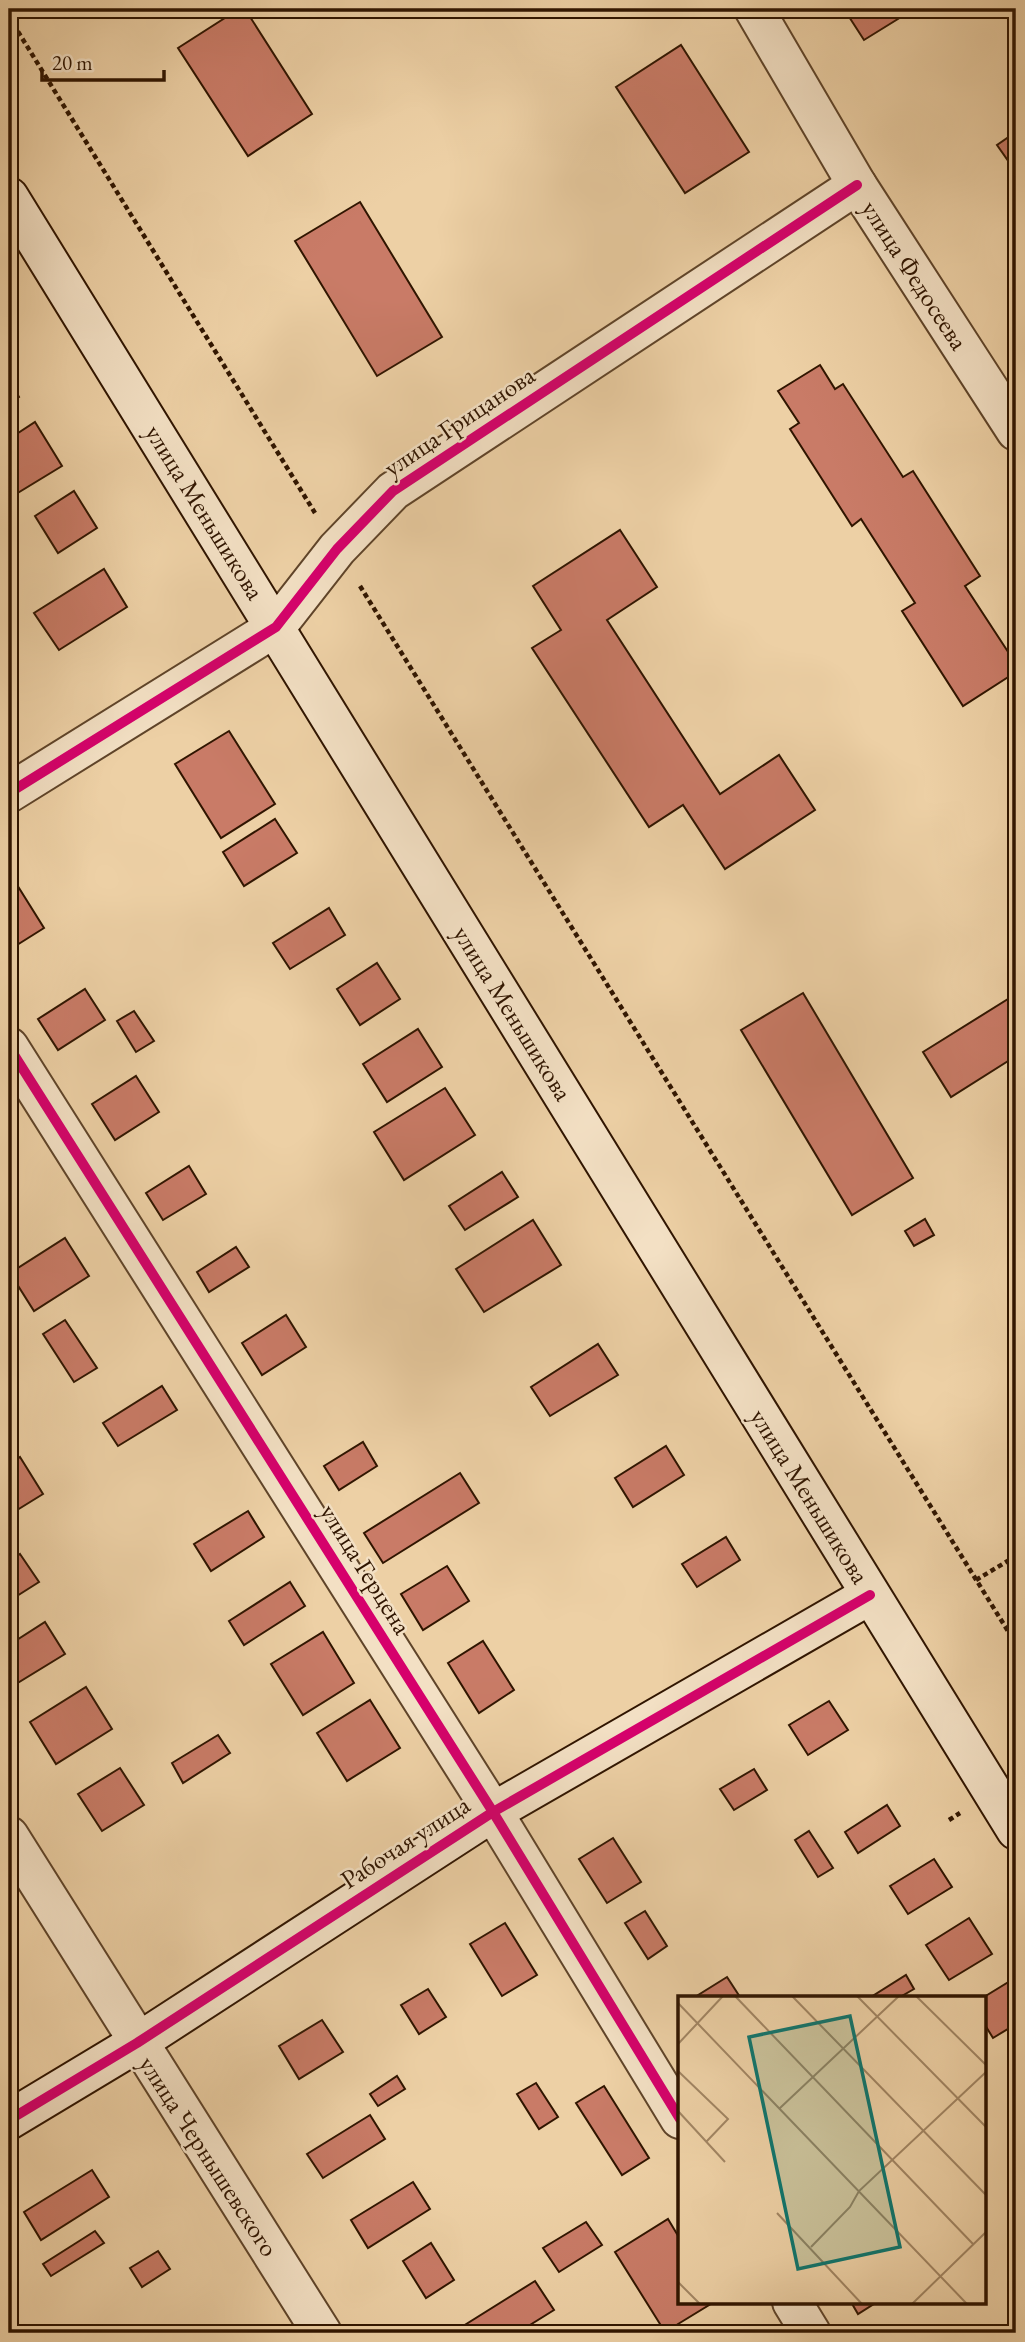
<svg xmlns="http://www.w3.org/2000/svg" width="1025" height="2342" font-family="'EB Garamond',serif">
<rect width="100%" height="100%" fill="#edd0a5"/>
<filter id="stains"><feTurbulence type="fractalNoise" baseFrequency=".00286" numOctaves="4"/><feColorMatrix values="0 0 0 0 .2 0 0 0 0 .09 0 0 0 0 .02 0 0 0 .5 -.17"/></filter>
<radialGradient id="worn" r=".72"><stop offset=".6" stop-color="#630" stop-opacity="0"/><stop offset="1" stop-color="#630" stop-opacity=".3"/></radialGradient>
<!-- building -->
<g fill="#c97b67" stroke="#301500" stroke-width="2">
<polygon points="239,9 245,9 312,114 248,156 178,48"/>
<polygon points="844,9 914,9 864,40"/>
<polygon points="681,45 749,152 685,193 616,87"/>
<polygon points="1016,132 1016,172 997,145"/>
<polygon points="360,202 442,337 377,376 295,241"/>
<polygon points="820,365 835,389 843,384 903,477 913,471 980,576 965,586 1016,664 1016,672 963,706 902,611 915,603 861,519 852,526 790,429 799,423 778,391"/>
<polygon points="9,380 19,397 9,404"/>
<polygon points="35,422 62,466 11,497 9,439"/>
<polygon points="74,491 97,528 58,553 35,516"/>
<polygon points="620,530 657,587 607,620 720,794 779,755 815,810 725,869 683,805 649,827 532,648 561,630 533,586"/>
<polygon points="104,569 127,607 59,650 34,613"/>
<polygon points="229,731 275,804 221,838 175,764"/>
<polygon points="275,819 297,853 244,886 223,852"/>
<polygon points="9,872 44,928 9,950"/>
<polygon points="329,908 345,935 290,969 273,943"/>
<polygon points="377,963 400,999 360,1025 337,989"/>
<polygon points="85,989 105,1020 58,1050 38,1019"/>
<polygon points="803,993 913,1178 852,1215 741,1030"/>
<polygon points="1016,994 1016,1056 951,1097 923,1052"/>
<polygon points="134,1011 154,1041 136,1052 117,1021"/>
<polygon points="418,1029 442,1067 387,1102 363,1064"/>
<polygon points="136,1076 159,1112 115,1140 92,1104"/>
<polygon points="445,1088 475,1135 404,1180 374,1132"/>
<polygon points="189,1166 206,1194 163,1220 146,1193"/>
<polygon points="502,1172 518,1197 465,1230 449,1206"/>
<polygon points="925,1219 934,1235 914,1246 905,1231"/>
<polygon points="533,1220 561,1265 484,1312 456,1269"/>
<polygon points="65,1238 89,1276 34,1311 10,1273"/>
<polygon points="236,1247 249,1267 209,1292 197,1272"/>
<polygon points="286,1315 306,1347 262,1375 242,1343"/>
<polygon points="65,1320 97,1368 74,1382 43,1334"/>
<polygon points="598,1344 618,1375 550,1416 531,1387"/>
<polygon points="162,1386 177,1410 118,1446 103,1423"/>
<polygon points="363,1442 377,1466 339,1490 324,1466"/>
<polygon points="666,1446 684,1475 633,1507 615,1478"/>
<polygon points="20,1457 43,1494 9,1515 9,1465"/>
<polygon points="460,1473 479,1503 383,1563 364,1533"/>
<polygon points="248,1511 264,1537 211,1571 194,1544"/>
<polygon points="726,1537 740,1560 697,1587 682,1564"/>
<polygon points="20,1554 39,1582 9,1601 9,1562"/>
<polygon points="447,1566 469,1601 423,1630 401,1594"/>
<polygon points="290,1582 305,1606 244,1645 229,1621"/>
<polygon points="45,1622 65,1654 11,1687 9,1645"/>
<polygon points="323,1632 354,1683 303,1715 271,1664"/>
<polygon points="483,1641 514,1690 479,1713 448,1663"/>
<polygon points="86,1687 112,1729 56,1764 30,1722"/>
<polygon points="370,1700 400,1748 347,1781 317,1733"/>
<polygon points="829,1701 848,1730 808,1755 789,1725"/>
<polygon points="218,1735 230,1753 183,1783 172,1763"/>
<polygon points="120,1768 144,1805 102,1831 78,1794"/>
<polygon points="754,1769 767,1790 734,1810 720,1789"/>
<polygon points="887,1805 900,1826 858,1853 845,1832"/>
<polygon points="809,1831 833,1868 818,1877 795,1840"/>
<polygon points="613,1838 641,1882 607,1903 579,1859"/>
<polygon points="934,1859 952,1887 908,1914 890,1886"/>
<polygon points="645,1911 667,1946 648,1959 625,1923"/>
<polygon points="969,1918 992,1954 949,1980 926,1945"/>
<polygon points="505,1923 537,1975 502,1996 470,1944"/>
<polygon points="906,1975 914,1989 900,1997 871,1997"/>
<polygon points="727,1977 740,1997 695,1997"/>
<polygon points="1015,1978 1016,2024 993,2038 985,2025 984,1997"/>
<polygon points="428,1989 446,2017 419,2034 401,2005"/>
<polygon points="322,2020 343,2052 299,2079 279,2046"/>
<polygon points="397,2076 405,2089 378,2106 370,2094"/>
<polygon points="536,2083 558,2117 539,2129 517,2094"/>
<polygon points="604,2086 649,2158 622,2175 576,2103"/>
<polygon points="370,2115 385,2139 323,2178 307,2154"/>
<polygon points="92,2170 109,2197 41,2240 24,2212"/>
<polygon points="413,2182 430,2209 368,2248 351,2220"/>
<polygon points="668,2219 680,2239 680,2302 714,2302 665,2332 615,2252"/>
<polygon points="586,2222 602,2245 559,2272 543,2248"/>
<polygon points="95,2231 104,2243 51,2276 43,2264"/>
<polygon points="431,2243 454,2280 426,2298 403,2261"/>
<polygon points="158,2251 170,2269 142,2287 130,2268"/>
<polygon points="535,2281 554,2310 517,2333 452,2333"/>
<polygon points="851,2302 877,2302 858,2314"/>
</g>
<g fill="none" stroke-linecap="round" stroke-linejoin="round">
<defs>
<g id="street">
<polyline points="754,9 857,185 1016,431"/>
<polyline points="9,793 276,627 337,549 393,491 857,185"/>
<polyline points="9,1047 493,1812 680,2119"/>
<polyline points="9,1836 322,2333"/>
<polyline points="792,2302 811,2333"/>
</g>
<g id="secondary">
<polyline points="9,197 1016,1830"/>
<polyline points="9,2120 137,2043 493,1812 870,1595"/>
</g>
</defs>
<!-- street casing -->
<use href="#street" stroke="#5f4429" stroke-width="42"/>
<!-- secondary casing -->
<use href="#secondary" stroke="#301500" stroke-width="42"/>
<!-- path -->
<g stroke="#301500" stroke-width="4.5" stroke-dasharray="5 3.5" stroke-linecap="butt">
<polyline points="9,17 315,513"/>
<polyline points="360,586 1016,1644"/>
<polyline points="976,1580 1016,1556"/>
<polyline points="949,1820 960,1813"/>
</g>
<!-- street -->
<use href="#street" stroke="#f3e0c4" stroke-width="38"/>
<!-- secondary -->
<use href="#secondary" stroke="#f3e0c4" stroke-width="38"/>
<defs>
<g id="cycleway">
<polyline points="9,793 276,627 337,549 393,491 857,185"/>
<polyline points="9,1047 493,1812 680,2119"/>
<polyline points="9,2120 137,2043 493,1812 870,1595"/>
</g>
</defs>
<!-- cycleway casing -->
<use href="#cycleway" stroke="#f3e0c4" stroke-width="15"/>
<!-- cycleway -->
<use href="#cycleway" stroke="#d6006c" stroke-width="10"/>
</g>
<g text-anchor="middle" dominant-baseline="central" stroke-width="5" stroke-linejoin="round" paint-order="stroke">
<!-- street labels -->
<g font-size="26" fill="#301500" stroke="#f3e0c4">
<text transform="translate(915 275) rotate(57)">улица Федосеева</text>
<text transform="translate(459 421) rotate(-34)">улица Грицанова</text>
<text transform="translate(205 512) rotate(58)">улица Меньшикова</text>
<text transform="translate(513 1013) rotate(58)">улица Меньшикова</text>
<text transform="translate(810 1496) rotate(58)">улица Меньшикова</text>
<text transform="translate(366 1569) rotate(58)">улица Герцена</text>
<text transform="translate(405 1842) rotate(-33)">Рабочая улица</text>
<text transform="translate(209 2156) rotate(57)">улица Чернышевского</text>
</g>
</g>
<!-- overview -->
<g transform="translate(678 1996)">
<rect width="308" height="308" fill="#edd0a5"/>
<path fill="none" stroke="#a18563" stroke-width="2" d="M57,0L295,248M114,0L308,199M179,0L308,131M238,0L308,69M0,7L289,308M0,48L45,0M0,75L50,123L28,146M102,112L221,0M0,115L47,166M99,217L184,308M133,251L172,211L181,195L308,76M0,286L22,308M234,308L308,236"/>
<path fill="#0f766e" fill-opacity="0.15" stroke="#0f766e" stroke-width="3.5" d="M172,20L222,251L120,273L71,41Z"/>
<rect width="308" height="308" fill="none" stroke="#301500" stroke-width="3.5"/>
</g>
<!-- margin -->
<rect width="1025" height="2342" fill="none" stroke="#edd0a5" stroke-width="35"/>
<rect x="10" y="10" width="1004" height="2321" fill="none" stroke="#301500" stroke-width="3.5"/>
<rect x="18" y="18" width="990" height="2307" fill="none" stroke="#301500" stroke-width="2"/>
<!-- scale -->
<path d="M42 70v10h122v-10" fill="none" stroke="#301500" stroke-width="3.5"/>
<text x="52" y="70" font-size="21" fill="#301500" stroke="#f3e0c4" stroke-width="5" paint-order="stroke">20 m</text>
<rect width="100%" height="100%" filter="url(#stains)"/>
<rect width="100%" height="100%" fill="url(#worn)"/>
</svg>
